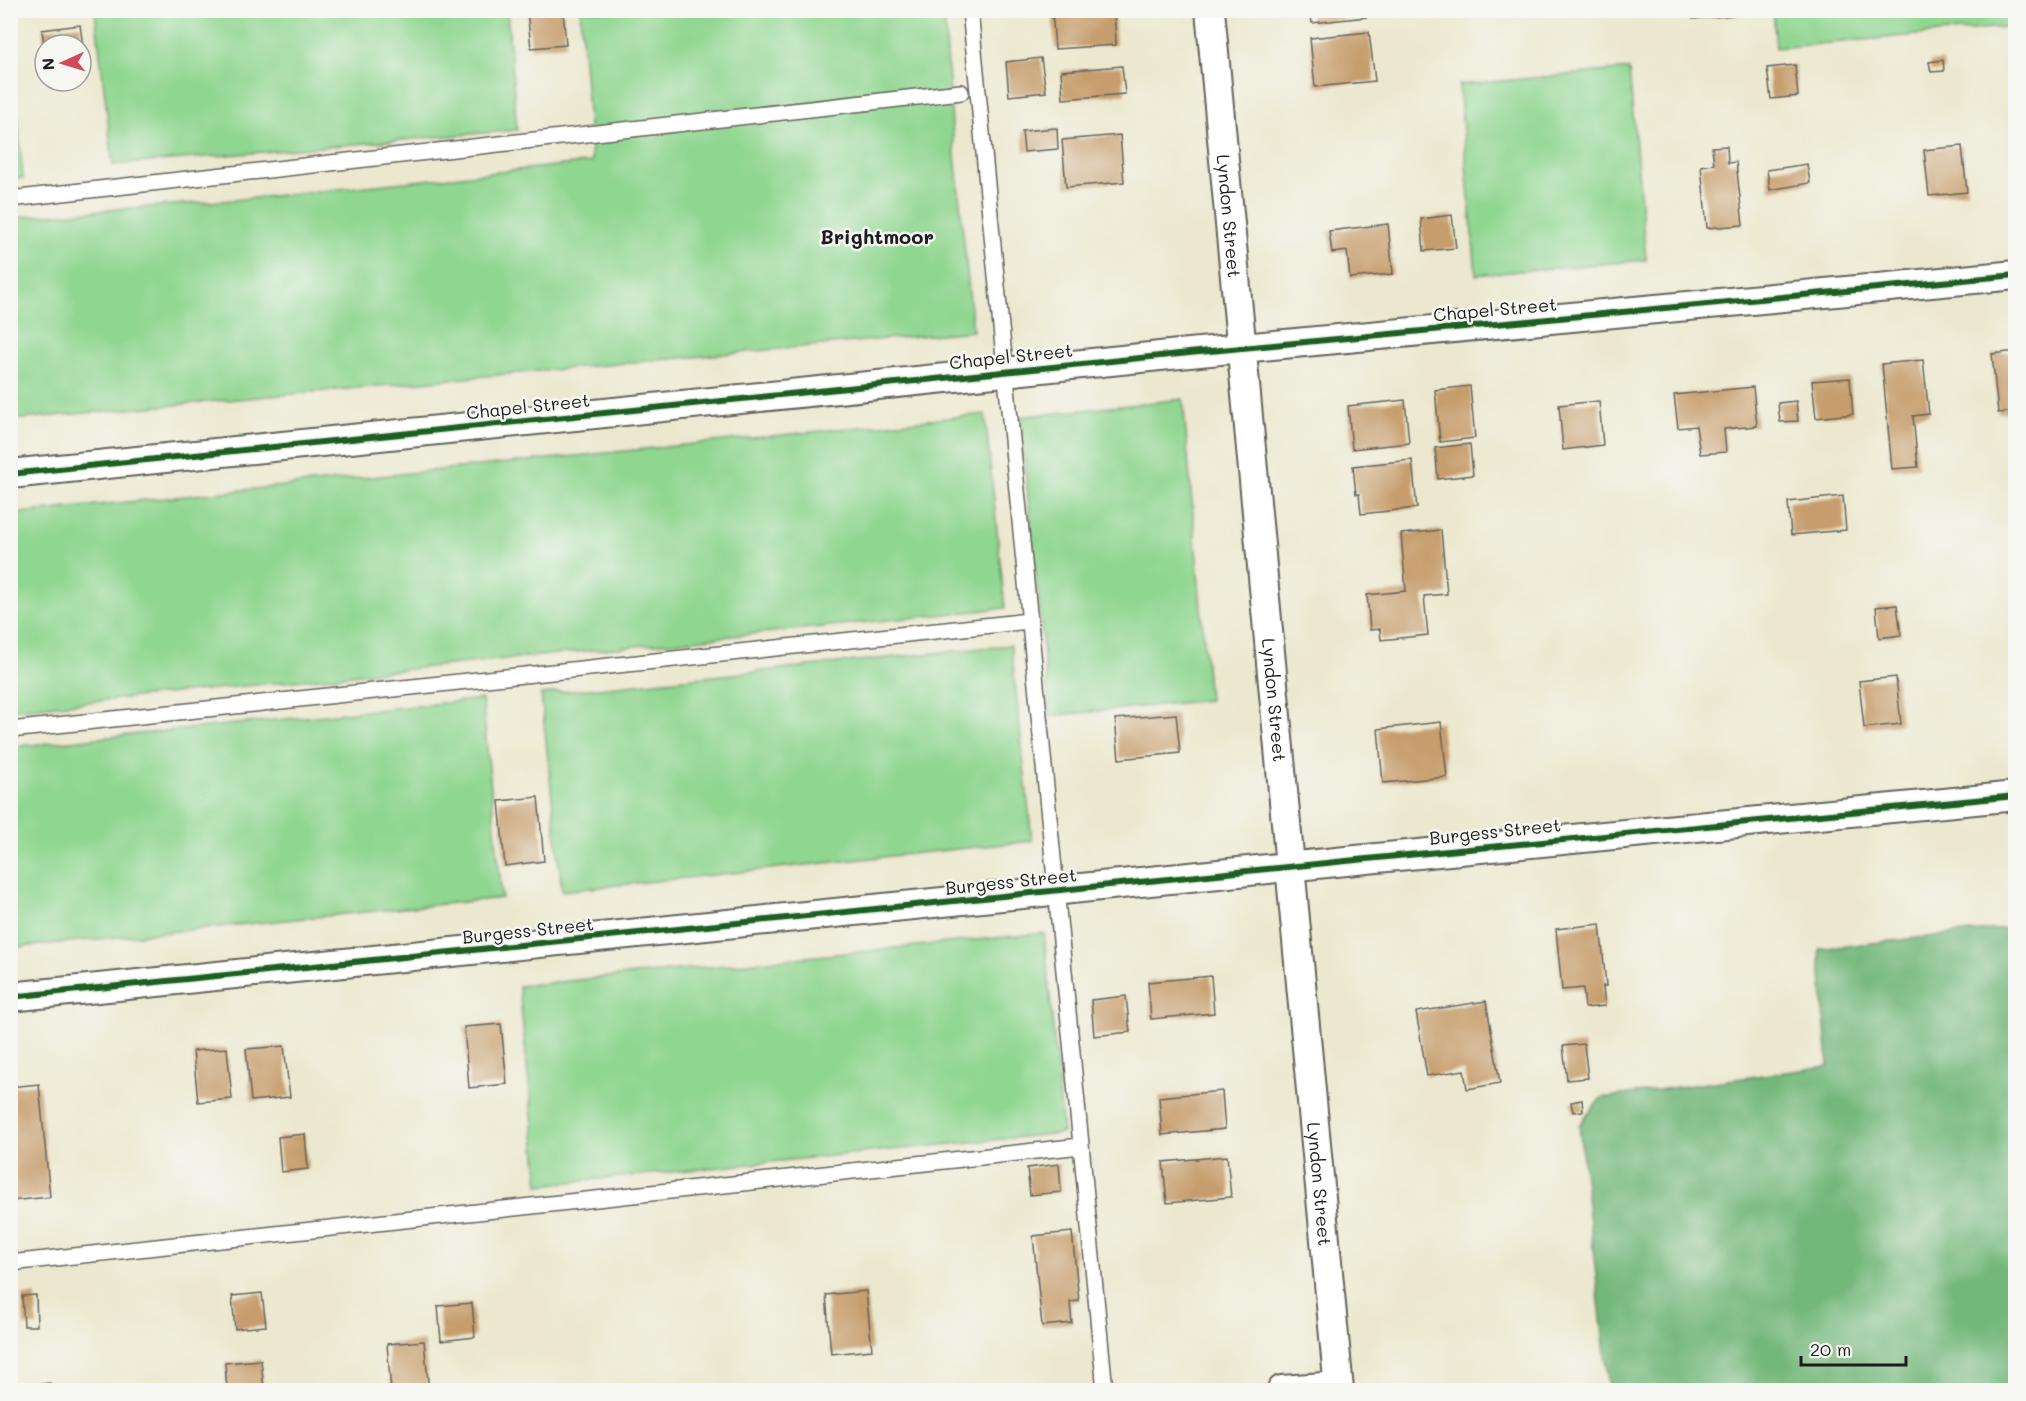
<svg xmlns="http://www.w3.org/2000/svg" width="2026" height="1401" font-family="Mali,sans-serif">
<rect width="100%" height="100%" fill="#f6f6f2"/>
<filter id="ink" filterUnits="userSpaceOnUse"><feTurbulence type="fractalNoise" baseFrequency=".0167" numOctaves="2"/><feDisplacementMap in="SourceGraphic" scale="12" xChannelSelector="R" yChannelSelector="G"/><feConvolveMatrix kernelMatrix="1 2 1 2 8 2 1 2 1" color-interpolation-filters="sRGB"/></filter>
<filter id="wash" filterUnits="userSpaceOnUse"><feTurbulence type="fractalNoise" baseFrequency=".008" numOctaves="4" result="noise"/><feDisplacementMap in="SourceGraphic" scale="24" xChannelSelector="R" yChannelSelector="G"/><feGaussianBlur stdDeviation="1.35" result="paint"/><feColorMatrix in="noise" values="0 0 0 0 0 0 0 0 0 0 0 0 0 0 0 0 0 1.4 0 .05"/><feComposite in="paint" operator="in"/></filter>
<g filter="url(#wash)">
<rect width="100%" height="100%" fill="#ece8cf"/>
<!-- green -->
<g fill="#8fd690" stroke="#567956" stroke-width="1.5">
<polygon points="95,11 507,11 517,130 113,165"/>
<polygon points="580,11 944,11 952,125 973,331 11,420 10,218 234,200 592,162"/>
<polygon points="1773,11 2015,11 2015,26 1776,48"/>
<polygon points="11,41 23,178 11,179 10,179"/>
<polygon points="1629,69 1646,260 1476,275 1459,85"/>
<polygon points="1183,399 1209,700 1050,716 1020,417"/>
<polygon points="985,414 1005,608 11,710 11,514"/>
<polygon points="1011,645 1032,841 562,891 541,694"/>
<polygon points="482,699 502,898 11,948 11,747"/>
<polygon points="1044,933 1063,1133 539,1185 519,986"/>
</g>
<!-- forest -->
<polygon fill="#73b77a" stroke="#486a4b" stroke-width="1.5" points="2015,927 2015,1390 1609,1390 1579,1125 1601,1098 1828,1066 1819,949"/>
<g id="blocks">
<!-- building -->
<g fill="#c69d6c">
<polygon points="527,10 563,10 566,45 531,48"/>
<polygon points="1052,10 1114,10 1116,45 1055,49"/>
<polygon points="1310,10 1367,10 1367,17 1312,23"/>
<polygon points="1692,10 1734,10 1734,15 1693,19"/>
<polygon points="80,25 87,74 81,75 81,45 44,45 42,30"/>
<polygon points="1369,32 1375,81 1315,87 1310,38"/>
<polygon points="1041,58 1046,92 1009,96 1006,62"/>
<polygon points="1943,60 1944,71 1931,72 1929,62"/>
<polygon points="1795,65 1798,96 1771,99 1767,68"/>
<polygon points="1122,66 1125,94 1063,99 1061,71"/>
<polygon points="1057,128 1058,149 1024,152 1022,131"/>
<polygon points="1120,135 1124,182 1066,187 1062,140"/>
<polygon points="1727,146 1728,163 1736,162 1743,225 1707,228 1701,166 1714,164 1712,147"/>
<polygon points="1962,146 1967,192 1929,196 1924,150"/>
<polygon points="1807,164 1810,183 1770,190 1767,170"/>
<polygon points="1452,215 1456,248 1424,251 1421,219"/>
<polygon points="1388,224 1393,274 1350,278 1347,251 1332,253 1329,231"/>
<polygon points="2016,351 2016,411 1998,413 1992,354"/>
<polygon points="1923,360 1929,414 1913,416 1918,467 1892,469 1882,364"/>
<polygon points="1850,378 1853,414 1816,418 1812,381"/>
<polygon points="1470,386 1475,438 1440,442 1435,390"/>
<polygon points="1753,387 1757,426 1724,429 1726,452 1700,454 1696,426 1678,428 1674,395"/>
<polygon points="1405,400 1409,443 1352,449 1348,406"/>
<polygon points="1599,401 1603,445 1563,450 1559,405"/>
<polygon points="1796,401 1798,421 1780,422 1778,403"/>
<polygon points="1470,444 1473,475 1438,479 1435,448"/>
<polygon points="1412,460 1417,508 1361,514 1359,494 1356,494 1353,466"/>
<polygon points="1843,496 1846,530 1791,535 1788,502"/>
<polygon points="1441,530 1447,594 1424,596 1428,635 1381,640 1380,629 1370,630 1367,595 1406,591 1401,534"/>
<polygon points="1897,605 1901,635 1879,638 1876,607"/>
<polygon points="1896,677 1901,724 1864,728 1859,681"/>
<polygon points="1176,714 1180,753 1119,759 1115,719"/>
<polygon points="1441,722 1447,777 1383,783 1378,729"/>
<polygon points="538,797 544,861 505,866 499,801"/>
<polygon points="1600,924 1606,986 1603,986 1605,1006 1585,1008 1583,988 1562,990 1556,929"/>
<polygon points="1211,976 1214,1013 1151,1019 1148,982"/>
<polygon points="1126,996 1130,1032 1094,1036 1091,1000"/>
<polygon points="1486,1001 1500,1083 1467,1089 1464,1070 1427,1076 1416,1012"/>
<polygon points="501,1024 507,1084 469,1088 464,1027"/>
<polygon points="1584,1044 1588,1078 1567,1080 1563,1046"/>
<polygon points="284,1046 290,1097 251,1101 246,1049"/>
<polygon points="227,1048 232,1099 198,1102 193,1051"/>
<polygon points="39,1084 50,1197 10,1201 10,1087"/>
<polygon points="1222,1091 1225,1129 1162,1135 1159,1097"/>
<polygon points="1582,1100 1583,1111 1573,1112 1571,1102"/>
<polygon points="305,1134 308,1169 281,1172 278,1137"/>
<polygon points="1227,1156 1231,1197 1167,1203 1163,1162"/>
<polygon points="1059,1164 1061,1192 1030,1195 1027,1168"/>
<polygon points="1072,1232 1079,1301 1070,1302 1072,1323 1042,1326 1033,1236"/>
<polygon points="866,1291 872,1350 831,1354 826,1295"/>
<polygon points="262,1293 266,1326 235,1329 232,1296"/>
<polygon points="36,1295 37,1326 24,1326 22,1296"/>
<polygon points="472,1303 475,1337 441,1341 438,1306"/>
<polygon points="424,1341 429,1390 391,1390 387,1344"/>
<polygon points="261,1360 264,1390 227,1390 225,1363"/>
<polygon points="50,1383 51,1390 13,1390 13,1387"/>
</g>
</g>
</g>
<g filter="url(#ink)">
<use href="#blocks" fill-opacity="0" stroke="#65635b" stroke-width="1.5"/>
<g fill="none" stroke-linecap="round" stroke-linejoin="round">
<defs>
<g id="lane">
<polyline points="970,10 1105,1390"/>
<polyline points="10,199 961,92"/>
<polyline points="10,730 1029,621"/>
<polyline points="10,1263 1081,1146"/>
</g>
<g id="street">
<path id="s1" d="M1210,10L1339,1390"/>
<polyline points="10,474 1189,353 2016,275"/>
<polyline points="10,997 1346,861 2016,796"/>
<polyline points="1282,1390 1338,1386"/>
</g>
</defs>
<!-- lane casing -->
<use href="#lane" stroke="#65635b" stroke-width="18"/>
<!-- street casing -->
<use href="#street" stroke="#65635b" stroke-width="32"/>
<!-- lane -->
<use href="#lane" stroke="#fff" stroke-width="15"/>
<!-- street -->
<use href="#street" stroke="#fff" stroke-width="28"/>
<defs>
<g id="cycleway">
<polyline points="10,474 1189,353 2016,275"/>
<polyline points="10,997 1346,861 2016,796"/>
</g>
</defs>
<!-- cycleway casing -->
<use href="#cycleway" stroke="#f6f6f2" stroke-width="10"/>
<!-- cycleway -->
<use href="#cycleway" stroke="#1b5e20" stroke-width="6"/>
</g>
</g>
<g text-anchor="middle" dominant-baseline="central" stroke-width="5" stroke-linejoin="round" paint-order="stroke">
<!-- street labels -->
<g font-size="18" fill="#1c1c1c" stroke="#f6f6f2">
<text stroke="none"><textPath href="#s1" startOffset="207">Lyndon Street</textPath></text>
<text transform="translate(1495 309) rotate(-5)">Chapel Street</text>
<text transform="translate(1011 356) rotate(-6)">Chapel Street</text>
<text transform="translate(528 406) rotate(-6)">Chapel Street</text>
<text stroke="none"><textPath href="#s1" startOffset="693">Lyndon Street</textPath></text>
<text transform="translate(1495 831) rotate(-6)">Burgess Street</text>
<text transform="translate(1011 881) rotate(-6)">Burgess Street</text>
<text transform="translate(528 930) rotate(-6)">Burgess Street</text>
<text stroke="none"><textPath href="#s1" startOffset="1179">Lyndon Street</textPath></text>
</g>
<!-- neighbourhood labels -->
<g font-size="20" font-weight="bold" fill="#1c1c1c" stroke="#f6f6f2">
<text x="877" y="236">Brightmoor</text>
</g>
</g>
<!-- margin -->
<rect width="2026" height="1401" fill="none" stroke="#f6f6f2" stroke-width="36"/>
<!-- north arrow -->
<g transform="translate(63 63) rotate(266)"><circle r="28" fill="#f6f6f2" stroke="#9f9f9c" stroke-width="1.5"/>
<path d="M0-4.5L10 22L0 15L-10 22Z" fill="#d1495b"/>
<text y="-9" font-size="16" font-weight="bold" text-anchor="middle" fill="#1c1c1c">N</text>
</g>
<!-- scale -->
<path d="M1801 1356v9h105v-9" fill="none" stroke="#1c1c1c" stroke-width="3"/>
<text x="1810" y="1356" font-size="18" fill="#1c1c1c" stroke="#f6f6f2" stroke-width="4.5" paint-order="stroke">20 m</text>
</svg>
